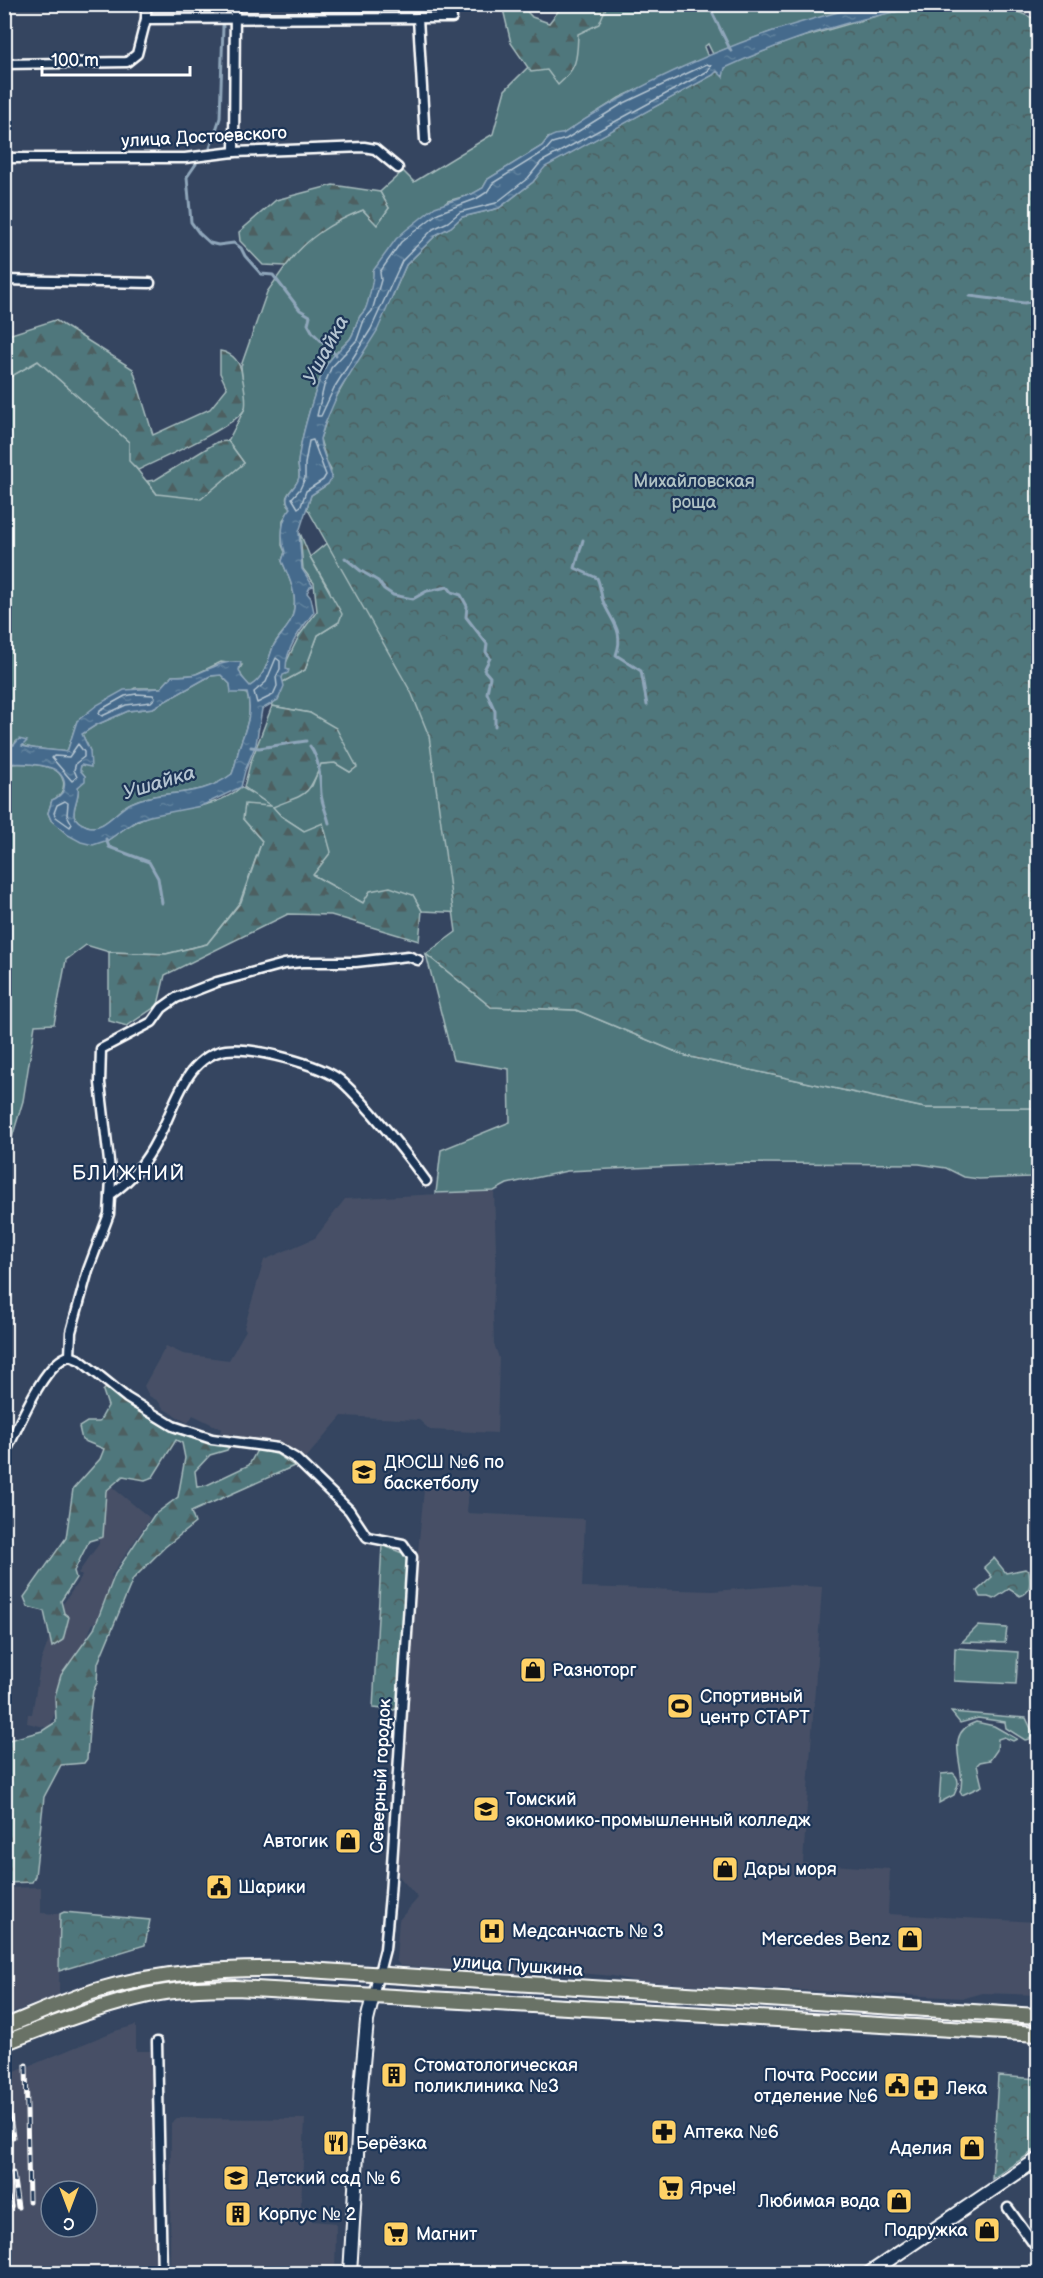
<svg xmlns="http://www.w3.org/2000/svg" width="1043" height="2278" font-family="'Balsamiq Sans',sans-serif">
<defs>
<pattern id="forest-firs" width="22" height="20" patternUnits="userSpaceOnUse" patternTransform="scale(1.5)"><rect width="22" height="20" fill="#4f777b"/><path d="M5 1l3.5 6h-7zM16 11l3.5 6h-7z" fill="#4d5f61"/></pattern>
<pattern id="park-crowns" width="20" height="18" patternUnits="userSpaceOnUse" patternTransform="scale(1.5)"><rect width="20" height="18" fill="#4f777b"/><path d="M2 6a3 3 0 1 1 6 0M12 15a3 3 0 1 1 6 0" fill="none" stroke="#4d5f61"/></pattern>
<pattern id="water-ripples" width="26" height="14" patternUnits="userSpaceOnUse" patternTransform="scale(1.5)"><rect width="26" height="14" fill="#446b8c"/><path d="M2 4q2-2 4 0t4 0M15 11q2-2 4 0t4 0" fill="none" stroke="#60819d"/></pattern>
</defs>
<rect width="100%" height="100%" fill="#354560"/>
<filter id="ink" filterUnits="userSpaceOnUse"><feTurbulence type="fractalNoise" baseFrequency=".0167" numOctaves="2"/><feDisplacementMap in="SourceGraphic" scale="12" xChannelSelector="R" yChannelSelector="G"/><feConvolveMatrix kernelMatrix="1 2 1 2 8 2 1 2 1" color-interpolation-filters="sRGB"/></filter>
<g filter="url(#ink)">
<!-- built -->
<g fill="#465066" fill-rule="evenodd">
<polygon points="494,1191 496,1250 493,1312 494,1344 499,1358 497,1433 430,1430 419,1420 342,1416 305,1459 280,1445 248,1440 233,1434 232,1437 220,1432 221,1429 193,1415 188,1423 164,1409 158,1401 149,1396 144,1386 166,1346 183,1354 229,1360 246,1330 244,1328 264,1260 315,1238 345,1199"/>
<polygon points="425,1479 448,1481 469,1487 467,1513 585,1519 582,1587 712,1591 790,1585 822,1587 803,1863 890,1869 888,1914 1038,1922 1038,1995 983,1993 965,1998 716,1986 634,1981 613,1976 555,1971 530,1975 400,1966 396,1960 399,1920 418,1898 396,1873 412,1614"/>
<polygon points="107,1483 150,1518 111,1576 119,1583 96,1624 93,1623 49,1728 27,1723 28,1714 32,1714 41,1661 61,1607 82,1576 78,1573 99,1544 98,1494"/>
<polygon points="41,1887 41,1913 60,1914 59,1995 5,2015 5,1888"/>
<path d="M136,2025V2051H150L157,2273H5V2076L115,2031ZM51,2191H87V2227H51Z"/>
<polygon points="177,2118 305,2119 301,2206 312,2207 312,2221 336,2223 335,2273 241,2274 241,2270 170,2267 171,2123"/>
</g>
<!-- grass -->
<g fill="#4f777b" stroke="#a7bbbd" stroke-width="1.5">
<path d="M591,5H868L771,32L713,54L708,44L704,47L708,57L619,98L563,134L548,138L542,146L488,179L483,188L473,194L448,201L383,259L373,271C375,278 368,305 365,310C363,313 360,315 359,318C355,325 355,332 350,339C342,348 332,355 326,366C315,387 300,440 298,464C298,468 300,473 299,477C297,490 278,494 291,508L283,520L282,545L285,552L282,561C291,582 301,601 289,624C285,631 276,639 273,647C267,664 265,676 250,687L242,677L239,670L242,665L221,662L194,675L172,676L161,688H135L77,721L67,752C51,749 27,751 16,741L14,746L9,745V741L5,739L4,380L38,361L129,442L130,461L157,494L244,463L228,441L245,408L241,366L267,292L292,257L317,232L342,218L363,210L377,224L389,208L380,192L403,171L414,182L493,134L505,90Z"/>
<path d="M392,514L466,913L422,911L413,895L363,903L313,875L304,831L281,816L272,807L243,819L262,841L240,902L207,944L166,954L109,952L86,945L66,960L54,1024L35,1025L23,1101L5,1161V764C18,763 34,763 48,767C66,771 70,792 52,800L48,813L51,820L68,835L108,840C121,831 133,821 148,816C177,807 218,809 241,787L273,806L312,786L321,764L335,763L350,772L356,767L348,752L310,713L272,706L281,683L305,670L318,635L339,622L329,589L310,557L334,537Z"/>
<path d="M221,675L230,684L231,690L247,694C253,712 246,728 240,745C237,755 236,764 232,774C198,800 164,788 131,803C117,809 104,832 87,826C62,817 81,802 78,787L85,776L80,770L81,765L90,751L82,734L96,725L128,711L153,708L210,676Z"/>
<polygon points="426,954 491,1007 576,1010 686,1056 925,1108 1038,1108 1038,1162 1032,1177 979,1179 964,1177 946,1168 919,1164 743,1163 567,1171 507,1184 494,1191 436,1193 441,1150 510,1122 509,1069 453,1060"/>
<polygon points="978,1626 1007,1628 1005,1643 962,1642"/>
<polygon points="955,1648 1018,1652 1016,1684 954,1681"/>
<polygon points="951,1712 1026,1718 1033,1733 1030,1739 1025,1740 1006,1728 1005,1722 978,1718 960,1723"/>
<path d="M976,1722L994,1726L1017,1739L1013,1741L1004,1737L998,1739L997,1750L990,1760L980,1762L977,1765L982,1786L962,1795L960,1792C968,1768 941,1734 976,1722Z"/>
<path d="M953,1773C961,1780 958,1786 954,1795L939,1803L941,1774Z"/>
</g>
<!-- forest -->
<g fill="url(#forest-firs)" stroke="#a7bbbd" stroke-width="1.5">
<path d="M502,5H521L532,17L549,23L563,5H607L599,24L578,34C577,58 578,67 558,85L547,70L531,72L511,43Z"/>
<path d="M333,185L380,192L389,208L377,225L363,210C332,222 306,238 286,266L263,265L240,241L239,232L276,200Z"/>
<path d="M55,320L133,369L153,435L210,409L227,388L220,373V351C233,353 241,363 242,376C244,385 247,399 245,408C241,424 156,461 138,470L129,461V442L38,361L5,380V336Z"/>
<polygon points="228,441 244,463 201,499 157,494 147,481 155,480 217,442"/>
<polygon points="300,533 310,557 342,614 339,622 318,635 305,670 281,683 279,677 299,636 317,611 314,583 303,569"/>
<path d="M272,706L310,713L336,728L357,767L350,772L335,763L321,764C307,799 306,793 273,807L281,816L304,831L323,823L331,852L313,875L363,903L370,891L390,887L413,895L422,911L419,941L331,915L288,914L165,975L158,1005L127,1026L109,1021V952L166,954L207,944L241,902L262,841L243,819L245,804L271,806L244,787L250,764Z"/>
<polygon points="106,1388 171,1429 190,1436 230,1445 227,1450 210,1455 195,1471 197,1487 207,1485 249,1465 257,1450 276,1454 294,1466 191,1512 195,1523 165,1547 133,1579 98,1663 97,1683 93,1691 90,1713 87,1759 84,1763 61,1765 44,1797 35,1876 32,1882 5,1883 5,1741 42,1731 56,1722 55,1696 61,1675 94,1629 115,1574 154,1515 178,1497 185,1458 182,1443 176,1440 153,1477 145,1480 123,1476 106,1491 103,1537 89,1541 74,1571 76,1578 61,1601 64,1613 69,1617 63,1640 52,1647 44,1611 28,1607 24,1597 66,1538 73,1489 100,1459 104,1449 82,1440 79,1427 87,1422 99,1422 108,1406 103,1391"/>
</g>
<!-- park -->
<g fill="url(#park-crowns)" stroke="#a7bbbd" stroke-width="1.5">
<polygon points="936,5 1000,5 1038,20 1038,1108 925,1108 686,1056 576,1010 491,1007 426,954 456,932 429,736 412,694 307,508 311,495 328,484 331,470 327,463 320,439 331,407 393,295 406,265 437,234 451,227 462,217 499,208 533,182 544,167 713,75 717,70 789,41 887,13"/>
<polygon points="382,1545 405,1554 408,1562 398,1708 394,1710 373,1708"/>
<path d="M994,1558L1006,1573L1025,1569L1029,1571C1030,1582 1032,1593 1020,1596L1009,1589L994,1599L988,1597H980L977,1591L992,1577L984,1567Z"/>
<polygon points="64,1912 150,1920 145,1945 59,1971 60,1914"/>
<polygon points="998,2076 1038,2079 1038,2148 992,2179"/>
</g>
<!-- water -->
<path fill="url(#water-ripples)" stroke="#8fa6ba" stroke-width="1.5" fill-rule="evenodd" d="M868,4L936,5C863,15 792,37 725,68L723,77L717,71L713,75L545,167L533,182L499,208L462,217L451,227L437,234L406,265L377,331L339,391L324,426L320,439L321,446L332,477L328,484L311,495L299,532L302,569L313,586L310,587L307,593L311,598L314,612C301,629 286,647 286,669L289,670L288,673L283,675L282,678L284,686L278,700L262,709L256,744L245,771L241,787L201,806L150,816L137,820L108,840L93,845L81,842L68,835L51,820L48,813L52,800C72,792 66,771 48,767C34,763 18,763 5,764V739L9,741L10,745H14L19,739L27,741L22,746C32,749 54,750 67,752L77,721L97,705L124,690L161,688L172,676C180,676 189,676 196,674C213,668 223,660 241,662L239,670L242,677L250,686C265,677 267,663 273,647C276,640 285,631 289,624C301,601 291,582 282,561L285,552C280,538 281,519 291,508C279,494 297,490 299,477C300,473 298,468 298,463C300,440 315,387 326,366C332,355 342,348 350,339C355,332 355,325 359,318C360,315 363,313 365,310C368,304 374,278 373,271L396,239L406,230L435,207L472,194L483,188L488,179L542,146C548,138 553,133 563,134C625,91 699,57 770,32C802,21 835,13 868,4ZM221,675L230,684L231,693H247C253,712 246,728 240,745C237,755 236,764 232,774C198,800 164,788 131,803C117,809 104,832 87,826C62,817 81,802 78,787L85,781V776L80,770L81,765L91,767L90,751L82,734L96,725L128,711L153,708L210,676Z"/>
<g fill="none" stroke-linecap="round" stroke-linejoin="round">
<!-- shore -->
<g stroke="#b4c4d1" stroke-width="1.5">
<polygon points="707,64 711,66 708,71 541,162 528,178 496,203 460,212 448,222 433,229 402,261 371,329 334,388 321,416 317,416 324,386 331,368 357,340 364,320 372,311 381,280 380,272 401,242 438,213 476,199 487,192 493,183 545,151 552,143 566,139 622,104"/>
<polygon points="313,440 326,475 323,480 306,491 301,506 298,508 292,498 300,489 305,478 305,464 309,441"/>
<polygon points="276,658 280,661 280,669 276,677 277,686 273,695 257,703 254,692 266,682"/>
<polygon points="136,694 153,695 155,698 151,702 126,705 102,716 99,714 100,710 125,696"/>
<polygon points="78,744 84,752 84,757 76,763 74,770 77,777 72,781 52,758 54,756 69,757"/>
<polygon points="65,801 68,803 67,815 72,824 70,827 56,817 54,813 57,805"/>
</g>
<!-- stream -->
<g stroke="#8fa6ba" stroke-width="3">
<polyline points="708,4 731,51"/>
<polyline points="224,10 224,4"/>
<polyline points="210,148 220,118 223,26"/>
<polyline points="196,164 187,177 191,222 199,233 210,243 218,245 234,243 241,248 245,256 261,274 273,275 300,310 310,316 308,324 313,333 336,355"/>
<polyline points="970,296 1024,303 1038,301"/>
<path d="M583,540L575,568L597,578C601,586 600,593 603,601C611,621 625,631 616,655L641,671L647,705"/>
<polyline points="345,558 361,571 378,581 384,589 393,595 413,599 427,591 448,587 452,592 461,595 467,606 466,617 487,644 486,652 490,658 484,670 490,677 487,693 495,711 495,726"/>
<path d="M310,746C320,760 320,777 321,794C322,804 327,814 329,823"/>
<polyline points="251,747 259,748 306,741"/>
<polyline points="106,839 109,847 149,862 158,878 162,903"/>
</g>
<defs>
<g id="street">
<polyline points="146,4 146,19 452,18"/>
<polyline points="418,18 425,140"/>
<polyline points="4,64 127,62 137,54 146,19"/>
<polyline points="234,152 235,4"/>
<polyline points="4,158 185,158 234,152 364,147 375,149 398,168"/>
<polyline points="4,280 150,283"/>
<path d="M110,1195C130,1181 146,1162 157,1140C170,1117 176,1092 192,1071C201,1060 213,1052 226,1050C253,1047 319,1064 340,1080C352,1090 362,1102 372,1113C391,1135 409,1157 426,1181"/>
<polyline points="70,1356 80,1360 127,1398 173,1426 212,1439 278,1448 295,1458 349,1510 367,1537 403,1544 412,1557 390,1895 385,1949 373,1996"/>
<polyline points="70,1356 71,1332 88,1270 109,1214 111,1179 100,1083 101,1049 152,1022 162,1008 176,998 217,982 284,964 302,962 356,962 408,956 418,960"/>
<path d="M4,1455C17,1431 43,1361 70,1356"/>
<polyline points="157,2042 162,2274"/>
<polyline points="1008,2208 1038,2250"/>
</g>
<g id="secondary">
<polyline points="350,2274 361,2086 367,2021 373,1996"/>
<polyline points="868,2274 1038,2159"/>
</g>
<g id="primary">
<path d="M4,2027C34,2015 64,2001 95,1991C160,1971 226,1968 292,1969L1038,2016"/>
<path d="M4,2043C51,2024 99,2006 149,1995C177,1989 207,1988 236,1988L1038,2034"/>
</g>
</defs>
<!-- street casing -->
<use href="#street" stroke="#fff" stroke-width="13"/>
<!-- secondary casing -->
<use href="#secondary" stroke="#fff" stroke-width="16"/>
<!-- primary casing -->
<use href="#primary" stroke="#fff" stroke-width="18"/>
<!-- street -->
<use href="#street" stroke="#1d3557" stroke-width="8"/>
<!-- secondary -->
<use href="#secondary" stroke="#1d3557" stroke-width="12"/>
<!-- primary -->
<use href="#primary" stroke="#697266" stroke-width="14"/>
<defs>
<g id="rail">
<polyline points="26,2065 29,2201"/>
<polyline points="5,2087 13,2137"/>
<polyline points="13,2173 18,2207"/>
<polyline points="4,2185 11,2206"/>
</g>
</defs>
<!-- rail casing -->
<use href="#rail" stroke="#fff" stroke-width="5"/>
<!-- rail -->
<use href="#rail" stroke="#1d3557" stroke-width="3" stroke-dasharray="9" stroke-linecap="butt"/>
</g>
</g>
<!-- icons -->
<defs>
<symbol id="school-square" viewBox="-11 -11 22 22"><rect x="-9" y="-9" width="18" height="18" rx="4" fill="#ffd166" stroke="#1d3557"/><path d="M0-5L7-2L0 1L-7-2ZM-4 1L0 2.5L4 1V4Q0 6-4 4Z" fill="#111"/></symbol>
<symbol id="shop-square" viewBox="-11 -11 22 22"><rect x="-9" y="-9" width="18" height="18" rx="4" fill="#ffd166" stroke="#1d3557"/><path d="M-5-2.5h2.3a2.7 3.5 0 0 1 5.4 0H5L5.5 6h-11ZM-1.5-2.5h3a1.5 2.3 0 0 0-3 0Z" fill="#111"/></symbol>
<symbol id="stadium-square" viewBox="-11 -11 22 22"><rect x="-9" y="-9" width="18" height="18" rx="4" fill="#ffd166" stroke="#1d3557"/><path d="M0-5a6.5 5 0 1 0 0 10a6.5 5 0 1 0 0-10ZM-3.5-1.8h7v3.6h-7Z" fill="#111"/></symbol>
<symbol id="university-square" viewBox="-11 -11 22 22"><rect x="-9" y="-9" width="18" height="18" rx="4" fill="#ffd166" stroke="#1d3557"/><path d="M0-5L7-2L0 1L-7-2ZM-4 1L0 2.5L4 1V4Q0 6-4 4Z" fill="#111"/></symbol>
<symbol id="civic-square" viewBox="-11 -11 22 22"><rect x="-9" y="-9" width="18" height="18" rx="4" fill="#ffd166" stroke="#1d3557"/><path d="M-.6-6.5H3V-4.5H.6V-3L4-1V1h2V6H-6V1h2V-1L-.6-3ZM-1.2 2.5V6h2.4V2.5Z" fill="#111"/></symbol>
<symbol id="hospital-square" viewBox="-11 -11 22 22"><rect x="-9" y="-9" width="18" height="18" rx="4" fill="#ffd166" stroke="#1d3557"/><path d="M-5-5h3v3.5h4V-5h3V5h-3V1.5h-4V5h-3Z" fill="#111"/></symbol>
<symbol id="building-square" viewBox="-11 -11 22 22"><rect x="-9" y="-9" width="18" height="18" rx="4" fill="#ffd166" stroke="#1d3557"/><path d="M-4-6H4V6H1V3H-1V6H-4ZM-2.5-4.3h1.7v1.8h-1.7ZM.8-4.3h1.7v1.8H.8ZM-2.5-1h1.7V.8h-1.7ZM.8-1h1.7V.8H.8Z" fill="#111"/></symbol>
<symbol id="pharmacy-square" viewBox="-11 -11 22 22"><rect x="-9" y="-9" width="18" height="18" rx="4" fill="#ffd166" stroke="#1d3557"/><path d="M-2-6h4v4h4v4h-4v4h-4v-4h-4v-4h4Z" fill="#111"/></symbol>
<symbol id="restaurant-square" viewBox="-11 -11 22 22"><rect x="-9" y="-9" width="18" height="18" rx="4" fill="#ffd166" stroke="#1d3557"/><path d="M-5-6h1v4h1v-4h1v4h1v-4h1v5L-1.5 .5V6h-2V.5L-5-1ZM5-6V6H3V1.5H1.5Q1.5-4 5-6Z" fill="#111"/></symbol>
<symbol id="supermarket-square" viewBox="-11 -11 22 22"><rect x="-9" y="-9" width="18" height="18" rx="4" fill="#ffd166" stroke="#1d3557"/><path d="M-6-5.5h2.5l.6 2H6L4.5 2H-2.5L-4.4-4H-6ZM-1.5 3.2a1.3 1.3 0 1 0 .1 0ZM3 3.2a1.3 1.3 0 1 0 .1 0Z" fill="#111"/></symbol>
</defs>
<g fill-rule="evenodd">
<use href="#school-square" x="349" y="1457" width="30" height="30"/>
<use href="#shop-square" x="518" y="1655" width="30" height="30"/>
<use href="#stadium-square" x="665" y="1691" width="30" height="30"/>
<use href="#university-square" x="471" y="1794" width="30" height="30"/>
<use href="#shop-square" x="333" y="1826" width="30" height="30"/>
<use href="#shop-square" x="710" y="1854" width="30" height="30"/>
<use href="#civic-square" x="204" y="1872" width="30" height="30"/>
<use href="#hospital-square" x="477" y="1916" width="30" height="30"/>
<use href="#shop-square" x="895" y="1924" width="30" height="30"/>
<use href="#building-square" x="379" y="2060" width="30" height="30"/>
<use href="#civic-square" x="882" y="2070" width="30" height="30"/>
<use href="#pharmacy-square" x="911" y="2073" width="30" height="30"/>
<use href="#pharmacy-square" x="649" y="2117" width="30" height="30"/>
<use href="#restaurant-square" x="321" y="2128" width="30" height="30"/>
<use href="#shop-square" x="957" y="2133" width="30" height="30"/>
<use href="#school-square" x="221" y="2163" width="30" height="30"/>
<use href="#supermarket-square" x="656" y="2173" width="30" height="30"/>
<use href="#shop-square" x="884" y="2186" width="30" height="30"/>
<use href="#building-square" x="223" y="2199" width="30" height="30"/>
<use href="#shop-square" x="972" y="2215" width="30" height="30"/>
<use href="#supermarket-square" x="381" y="2219" width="30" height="30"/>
</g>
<g text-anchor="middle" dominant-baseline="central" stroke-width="4.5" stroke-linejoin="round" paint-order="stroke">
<!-- street labels -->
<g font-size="18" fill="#fff" stroke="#1d3557">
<text transform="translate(204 137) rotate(-3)">улица Достоевского</text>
<text transform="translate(381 1776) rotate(-87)">Северный городок</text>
<text transform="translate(518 1966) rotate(4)">улица Пушкина</text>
</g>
<!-- park labels -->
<g font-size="18" fill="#b0c2c4" stroke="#1d3557">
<text x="694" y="481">Михайловская<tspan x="694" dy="21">роща</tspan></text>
</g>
<!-- poi labels -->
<g font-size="18" fill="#fff" stroke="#1d3557" text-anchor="start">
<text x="384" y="1462">ДЮСШ №6 по<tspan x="384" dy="21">баскетболу</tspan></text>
<text x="552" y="1670">Разноторг</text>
<text x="700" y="1696">Спортивный<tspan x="700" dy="21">центр СТАРТ</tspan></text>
<text x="506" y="1799">Томский<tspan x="506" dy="21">экономико-промышленный колледж</tspan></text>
<text x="328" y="1841" text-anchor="end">Автогик</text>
<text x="744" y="1869">Дары моря</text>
<text x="238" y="1887">Шарики</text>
<text x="512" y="1931">Медсанчасть № 3</text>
<text x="890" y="1939" text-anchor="end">Mercedes Benz</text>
<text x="414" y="2065">Стоматологическая<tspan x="414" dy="21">поликлиника №3</tspan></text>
<text x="878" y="2075" text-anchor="end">Почта России<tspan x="878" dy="21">отделение №6</tspan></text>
<text x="946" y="2088">Лека</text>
<text x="684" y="2132">Аптека №6</text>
<text x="356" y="2143">Берёзка</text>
<text x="952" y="2148" text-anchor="end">Аделия</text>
<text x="256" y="2178">Детский сад № 6</text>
<text x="690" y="2188">Ярче!</text>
<text x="880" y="2201" text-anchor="end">Любимая вода</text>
<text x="258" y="2214">Корпус № 2</text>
<text x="968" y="2230" text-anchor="end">Подружка</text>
<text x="416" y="2234">Магнит</text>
</g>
<!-- water labels -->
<g font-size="20" font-style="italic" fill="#b4c4d1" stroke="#1d3557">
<text transform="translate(326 350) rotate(-62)">Ушайка</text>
<text transform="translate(159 783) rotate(-17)">Ушайка</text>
</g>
<!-- neighbourhood labels -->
<g font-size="20" letter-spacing="1.5" fill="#fff" stroke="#1d3557">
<text x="129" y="1174">БЛИЖНИЙ</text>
</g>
</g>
<!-- margin -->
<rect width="1043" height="2278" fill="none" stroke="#1d3557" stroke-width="24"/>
<rect x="12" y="12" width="1019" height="2254" fill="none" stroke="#fff" stroke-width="2" filter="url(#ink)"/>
<!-- north arrow -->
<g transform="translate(69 2209) rotate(180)"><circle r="28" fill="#1d3557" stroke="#77869a" stroke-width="1.5"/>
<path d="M0-4.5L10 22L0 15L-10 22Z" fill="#ffd166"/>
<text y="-9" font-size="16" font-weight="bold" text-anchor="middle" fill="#ffffff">С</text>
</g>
<!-- scale -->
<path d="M42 66v9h148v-9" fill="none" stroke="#ffffff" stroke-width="3"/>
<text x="51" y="66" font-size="18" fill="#ffffff" stroke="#1d3557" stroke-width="4.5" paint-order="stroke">100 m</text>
</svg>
